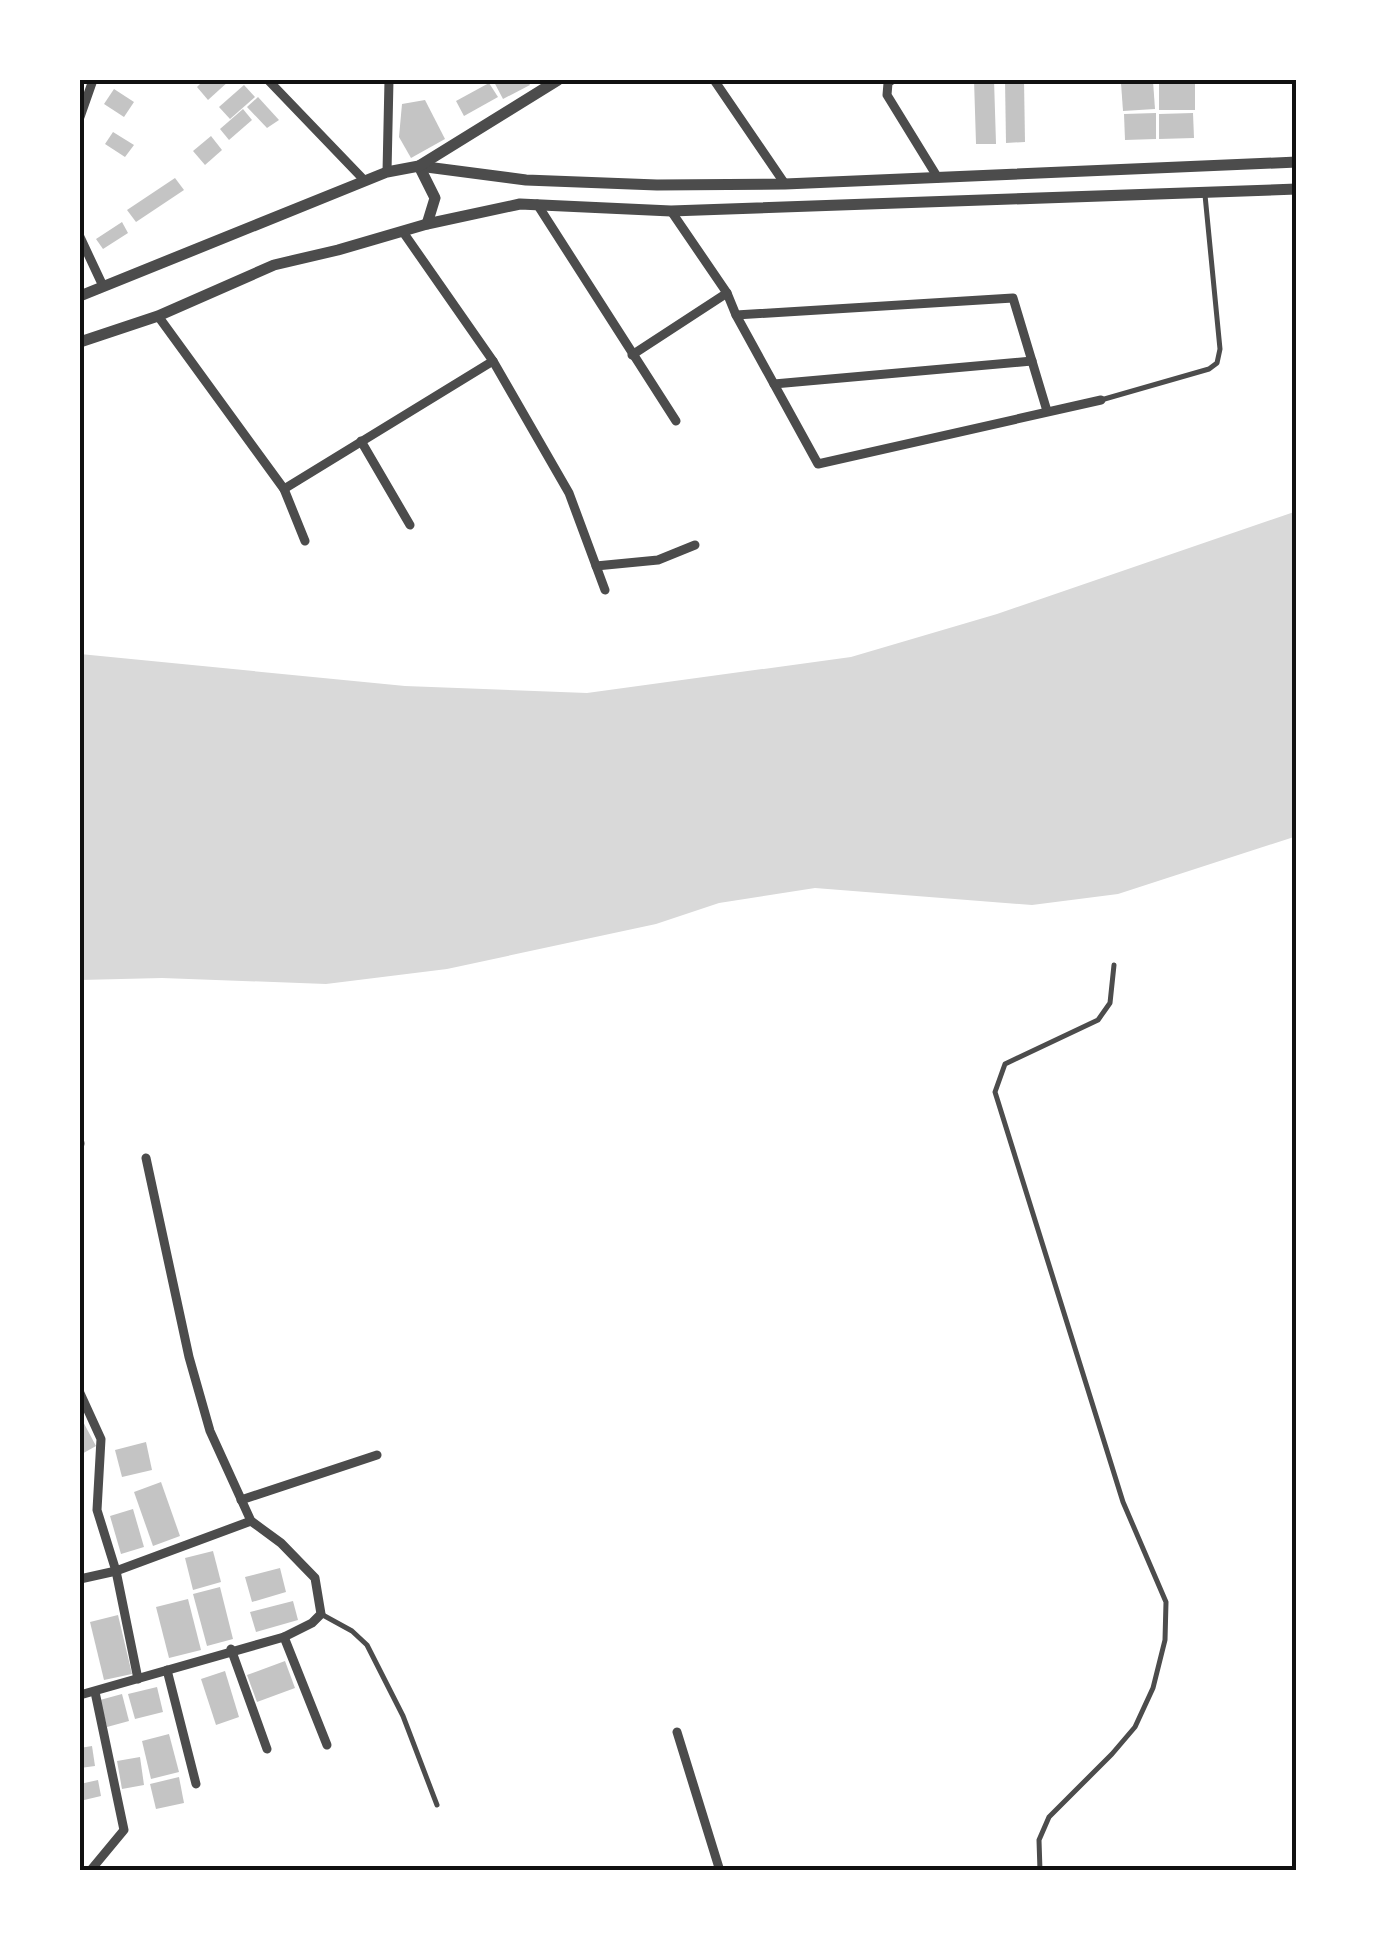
<svg xmlns="http://www.w3.org/2000/svg" width="1377" height="1951" font-family="Barlow,sans-serif">
<rect width="100%" height="100%" fill="#fff"/>
<!-- water -->
<polygon fill="#d9d9d9" points="1297,511 1297,836 1118,894 1032,905 815,888 719,903 656,924 447,969 326,984 162,978 80,980 80,654 405,686 587,693 851,657 997,614"/>
<!-- building -->
<g fill="#c4c4c4">
<polygon points="204,80 230,80 208,100 197,87"/>
<polygon points="493,80 527,80 530,85 503,99"/>
<polygon points="974,80 994,80 996,144 976,144"/>
<polygon points="1005,80 1024,80 1025,142 1006,143"/>
<polygon points="1153,81 1155,109 1123,111 1121,83"/>
<polygon points="489,83 498,97 464,116 456,101"/>
<rect x="1159" y="83" width="36" height="27"/>
<polygon points="244,85 255,97 230,119 219,107"/>
<polygon points="114,89 134,102 124,117 104,104"/>
<polygon points="258,97 279,120 267,128 247,107"/>
<polygon points="425,100 445,139 411,158 399,137 402,104"/>
<polygon points="243,109 252,120 229,140 220,129"/>
<polygon points="1156,113 1156,139 1125,140 1124,114"/>
<polygon points="1193,113 1194,138 1159,139 1159,114"/>
<polygon points="113,132 134,145 125,157 105,144"/>
<polygon points="211,136 222,150 205,165 193,151"/>
<polygon points="175,178 184,190 136,222 127,210"/>
<polygon points="122,222 128,233 103,249 96,239"/>
<polygon points="80,1416 96,1446 80,1455"/>
<polygon points="146,1442 152,1470 122,1477 115,1450"/>
<polygon points="161,1482 180,1536 153,1546 134,1492"/>
<polygon points="133,1509 144,1547 121,1554 110,1516"/>
<polygon points="213,1551 221,1582 193,1590 185,1558"/>
<polygon points="280,1568 286,1592 252,1602 245,1577"/>
<polygon points="220,1587 233,1639 207,1646 193,1594"/>
<polygon points="188,1599 201,1650 169,1658 156,1607"/>
<polygon points="293,1601 298,1620 256,1632 250,1612"/>
<polygon points="118,1615 132,1674 104,1680 90,1622"/>
<polygon points="285,1661 295,1688 257,1702 247,1675"/>
<polygon points="225,1671 239,1717 216,1725 201,1679"/>
<polygon points="157,1687 163,1712 135,1719 128,1694"/>
<polygon points="122,1694 129,1721 107,1727 100,1700"/>
<polygon points="169,1734 179,1772 151,1779 142,1741"/>
<polygon points="92,1746 95,1766 80,1768 80,1748"/>
<polygon points="140,1757 144,1785 122,1789 117,1761"/>
<polygon points="179,1777 184,1803 156,1809 150,1784"/>
<polygon points="98,1780 101,1796 80,1801 80,1784"/>
</g>
<g fill="none" stroke-linecap="round" stroke-linejoin="round">
<!-- service -->
<g stroke="#4c4c4c" stroke-width="5">
<polyline points="1101,400 1209,369 1217,363 1220,349 1205,195"/>
<polyline points="321,1614 352,1631 367,1645 403,1716 437,1805"/>
<polyline points="1040,1871 1039,1840 1049,1817 1112,1754 1135,1727 1153,1688 1165,1640 1166,1602 1123,1502 995,1092 1005,1064 1098,1020 1110,1003 1114,965"/>
</g>
<!-- minor -->
<g stroke="#4c4c4c" stroke-width="9">
<polyline points="268,80 365,181"/>
<polyline points="714,80 785,184"/>
<polyline points="892,80 888,83 887,95 938,178"/>
<polyline points="80,117 93,80"/>
<polyline points="387,172 389,80"/>
<polyline points="537,204 676,421"/>
<polyline points="80,237 103,286"/>
<polyline points="727,293 736,315 1013,298 1047,411"/>
<polyline points="736,315 818,464 1101,400"/>
<polyline points="158,316 284,489 493,361 403,232"/>
<polyline points="632,355 727,293 671,211"/>
<polyline points="493,361 569,493 605,590"/>
<polyline points="774,384 1032,361"/>
<polyline points="361,441 410,525"/>
<polyline points="284,489 305,541"/>
<polyline points="596,566 658,560 695,545"/>
<polyline points="80,1143 80,1144"/>
<polyline points="80,1393 101,1439 97,1510 116,1571 138,1679"/>
<polyline points="241,1500 377,1455"/>
<polyline points="80,1579 116,1571 251,1521"/>
<polyline points="284,1637 327,1745"/>
<polyline points="231,1649 267,1749"/>
<polyline points="167,1670 196,1784"/>
<polyline points="80,1695 284,1637 312,1623 321,1614 315,1578 281,1543 251,1521 210,1431 189,1357 146,1158"/>
<polyline points="677,1732 720,1871"/>
<polyline points="90,1871 124,1830 95,1692"/>
</g>
<!-- tertiary -->
<g stroke="#4c4c4c" stroke-width="11">
<polyline points="419,166 526,180 657,185 785,184 1297,162"/>
<polyline points="419,166 435,198 427,224"/>
<polyline points="80,296 387,172 419,166 558,80"/>
<polyline points="80,342 158,316 274,265 338,250 427,224 520,204 671,211 1297,189"/>
</g>
</g>
<!-- border -->
<rect width="1377" height="1951" fill="none" stroke="#ffffff" stroke-width="165"/>
<rect x="82" y="82" width="1212" height="1786" fill="none" stroke="#111" stroke-width="4"/>
</svg>
